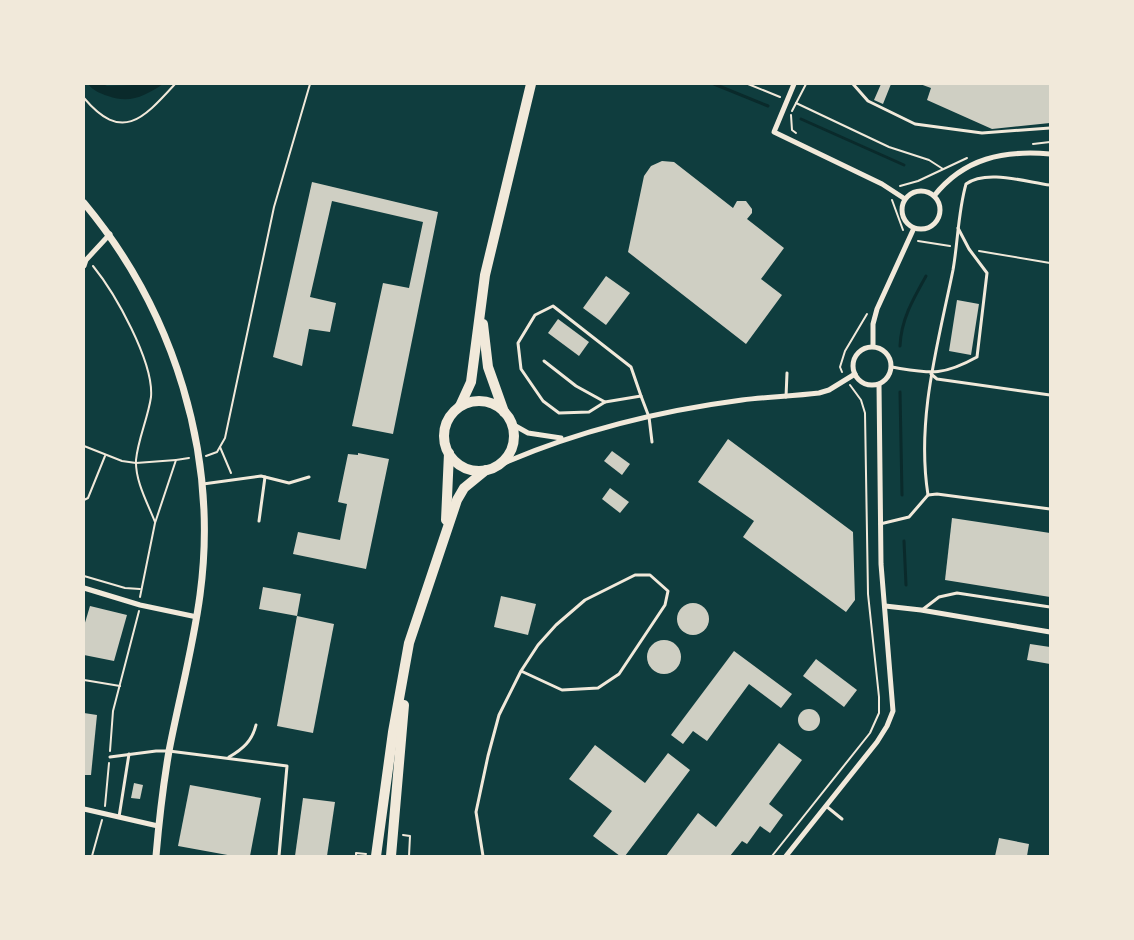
<svg xmlns="http://www.w3.org/2000/svg" width="1134" height="940" font-family="Raleway,sans-serif">
<rect width="100%" height="100%" fill="#0f3d3e"/>
<!-- water -->
<path fill="#0a2a2b" d="M88,84H103L107,86L163,84C145,96 130,104 108,96C99,93 94,91 88,84Z"/>
<g fill="none" stroke-linecap="round" stroke-linejoin="round">
<!-- stream -->
<g stroke="#0a2a2b" stroke-width="3">
<polyline points="714,84 768,106"/>
<polyline points="801,119 904,165"/>
<path d="M900,346C901,320 913,299 926,276"/>
<polyline points="900,392 902,495"/>
<polyline points="904,541 906,585"/>
</g>
</g>
<!-- building -->
<g fill="#cfcfc3">
<polygon points="881,84 891,84 883,104 874,100"/>
<polygon points="920,84 1050,84 1050,123 992,129 927,100 931,88"/>
<polygon points="662,161 674,162 733,208 737,201 746,201 752,209 752,213 747,219 784,248 761,279 782,295 746,344 628,252 644,176 651,166"/>
<polygon points="312,182 438,212 393,434 352,426 383,283 409,288 423,222 332,201 310,297 336,303 330,332 309,329 302,366 273,357"/>
<polygon points="606,276 630,293 606,325 583,308"/>
<polygon points="957,300 979,304 971,355 949,351"/>
<polygon points="558,319 589,342 579,356 548,333"/>
<polygon points="728,439 853,532 855,600 846,612 743,537 754,521 698,482"/>
<polygon points="612,451 630,464 622,475 604,461"/>
<polygon points="358,453 389,459 366,569 293,554 298,532 340,540 347,504 338,502 348,454 358,455"/>
<polygon points="610,488 629,502 620,513 602,499"/>
<polygon points="952,518 1050,533 1050,597 945,580"/>
<polygon points="263,587 301,594 297,616 259,609"/>
<polygon points="501,596 536,604 528,635 494,627"/>
<circle cx="693" cy="619" r="16"/>
<polygon points="90,606 127,615 114,661 84,655 84,626"/>
<polygon points="297,616 334,624 313,733 277,726"/>
<circle cx="664" cy="657" r="17"/>
<polygon points="1030,644 1050,647 1050,664 1027,660"/>
<polygon points="734,651 792,694 781,708 749,684 707,741 693,731 683,744 671,735"/>
<polygon points="816,659 857,690 844,707 803,676"/>
<circle cx="809" cy="720" r="11"/>
<polygon points="84,713 97,715 91,775 84,775"/>
<polygon points="779,743 802,760 769,804 783,815 770,833 760,826 747,844 742,841 730,856 666,856 698,813 716,827"/>
<polygon points="595,745 645,783 668,753 690,770 625,856 620,856 593,836 612,811 569,779"/>
<polygon points="134,783 143,785 140,799 131,798"/>
<polygon points="190,785 261,798 250,856 233,856 178,846"/>
<polygon points="303,798 335,802 327,856 295,856"/>
<polygon points="999,838 1029,844 1027,856 995,856"/>
</g>
<g fill="none" stroke-linecap="round" stroke-linejoin="round">
<!-- path -->
<g stroke="#f1e9da" stroke-width="2">
<polyline points="748,84 780,97"/>
<path d="M84,98C122,143 143,119 175,84"/>
<polyline points="796,103 889,147 929,160 943,169"/>
<polyline points="792,111 806,84"/>
<polyline points="791,115 792,130 796,133"/>
<polyline points="1033,144 1050,142"/>
<polyline points="900,186 918,181 967,158"/>
<polyline points="892,200 903,230"/>
<polyline points="918,241 950,246"/>
<polyline points="979,251 1050,263"/>
<path d="M93,266C115,293 154,362 151,397C148,418 138,439 136,460C135,481 148,504 155,522"/>
<polyline points="842,372 840,367 845,351 867,314"/>
<polyline points="84,399 84,413"/>
<polyline points="84,446 122,461 136,463 176,460"/>
<polyline points="220,447 231,473"/>
<polyline points="206,456 217,452 225,438 274,207 310,84"/>
<polyline points="84,500 88,498 105,456"/>
<polyline points="84,576 125,588 140,589"/>
<polyline points="140,597 155,523 176,460 189,458"/>
<polyline points="84,680 120,686"/>
<polyline points="110,751 113,711 139,611"/>
<polyline points="105,806 109,763"/>
<polyline points="403,835 410,836 409,856"/>
<polyline points="92,856 102,820"/>
<polyline points="356,856 356,853 366,854"/>
<polyline points="772,856 870,733 879,713 879,697 868,594 865,413 861,400 850,385"/>
</g>
<!-- service -->
<g stroke="#f1e9da" stroke-width="3">
<polyline points="853,84 868,101 915,124 982,133 1050,128"/>
<polyline points="544,361 576,386 605,402 641,396 649,417 652,442"/>
<path d="M891,367C930,373 941,377 977,357L987,273L969,249L958,228"/>
<polyline points="931,374 937,379 1050,395"/>
<polyline points="786,397 787,373"/>
<polyline points="605,402 589,412 559,413 543,401 521,369 518,343 535,315 553,306 631,367 641,396"/>
<polyline points="203,484 261,476 289,483 309,477"/>
<path d="M928,495C916,419 938,344 953,270C958,242 958,212 966,184C986,169 1026,182 1050,185"/>
<polyline points="259,521 265,477"/>
<polyline points="880,524 909,517 928,495 937,494 1050,509"/>
<polyline points="922,610 939,597 957,593 1050,607"/>
<polyline points="110,757 156,751 169,751 287,766 279,856"/>
<path d="M229,757C243,749 252,741 256,725"/>
<polyline points="826,806 842,819"/>
<polyline points="119,817 129,754"/>
<polyline points="483,856 476,812 488,756 499,715 521,671 538,645 556,625 585,600 635,575 650,575 668,591 665,605 619,674 598,688 562,690 521,671"/>
</g>
<!-- minor -->
<g stroke="#f1e9da" stroke-width="5">
<polyline points="794,84 774,132 882,184 905,199"/>
<circle cx="921" cy="210" r="19"/>
<path d="M934,196C964,158 1004,150 1050,154"/>
<polyline points="84,266 86,260 110,234"/>
<polyline points="873,346 873,324 877,309 914,228"/>
<circle cx="872" cy="366" r="19"/>
<polyline points="512,424 528,433 561,438"/>
<path d="M495,467C573,432 658,411 742,400C768,397 793,396 819,393L829,390L855,374"/>
<polyline points="84,588 140,605 197,617"/>
<polyline points="885,606 921,610 1050,632"/>
<polyline points="84,809 158,826"/>
<polyline points="786,856 877,742 887,726 893,711 881,564 879,384"/>
</g>
<!-- tertiary -->
<path stroke="#f1e9da" stroke-width="7" d="M84,203C174,311 219,455 200,595C193,648 179,699 169,751C163,786 159,821 156,856"/>
<!-- trunk -->
<g stroke="#f1e9da" stroke-width="10">
<polyline points="483,324 488,367 504,412"/>
<circle cx="479" cy="436" r="35"/>
<polyline points="460,406 471,382 485,275 531,84"/>
<polyline points="446,520 449,453"/>
<polyline points="376,856 393,732 409,643 457,500 464,488 486,470"/>
<polyline points="391,856 404,705"/>
</g>
</g>
<!-- border -->
<rect width="1134" height="940" fill="none" stroke="#f1e9da" stroke-width="170"/>
</svg>
